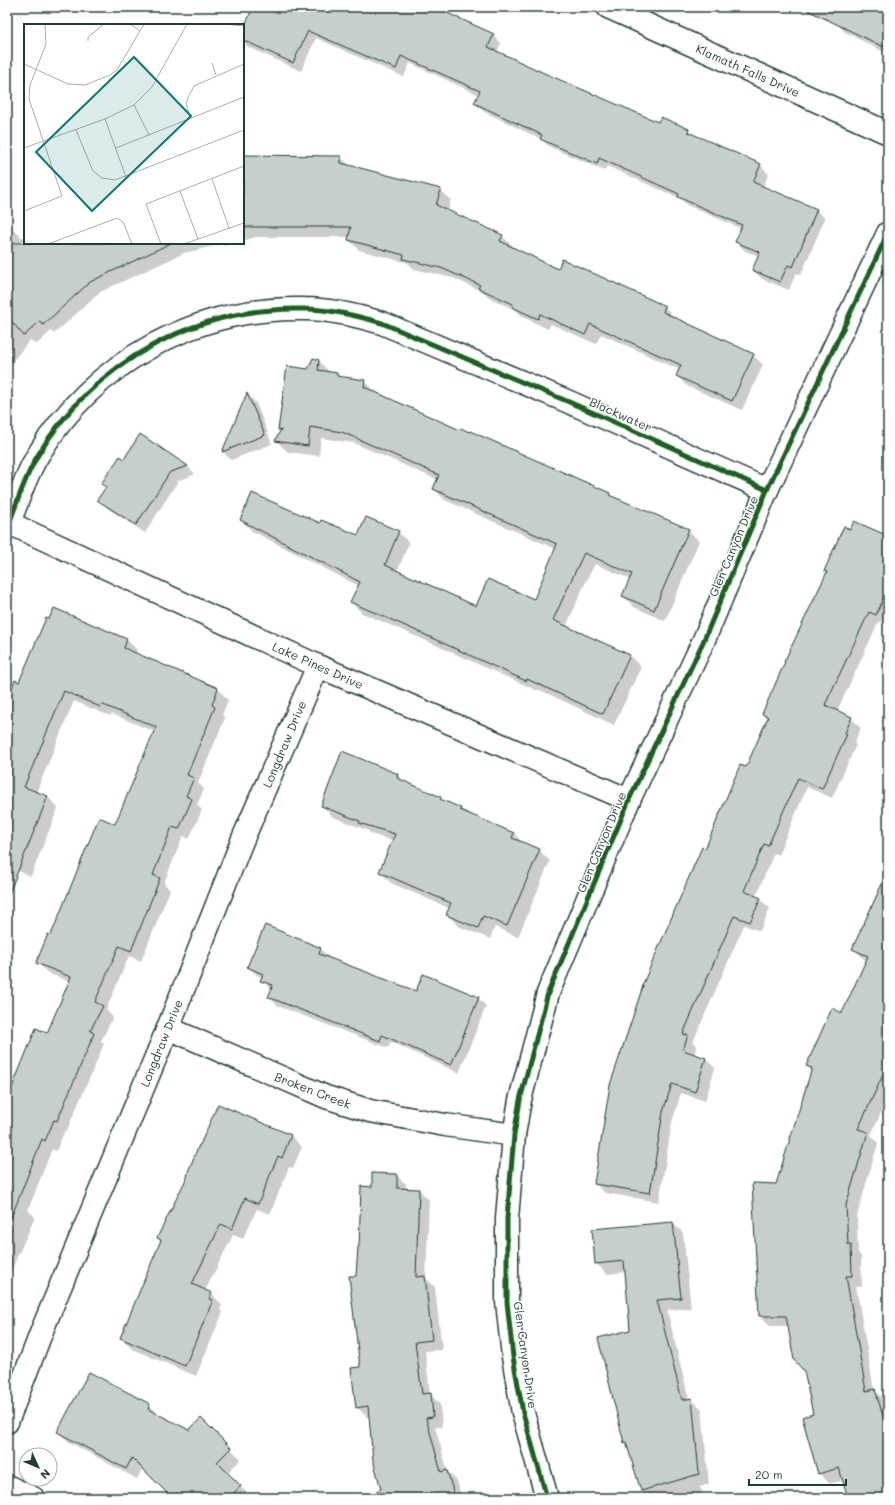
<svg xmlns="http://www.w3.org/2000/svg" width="895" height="1505" font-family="Mali,sans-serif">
<rect width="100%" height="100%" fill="#fff"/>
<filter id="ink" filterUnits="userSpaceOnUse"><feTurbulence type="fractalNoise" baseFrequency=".025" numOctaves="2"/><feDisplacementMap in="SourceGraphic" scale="8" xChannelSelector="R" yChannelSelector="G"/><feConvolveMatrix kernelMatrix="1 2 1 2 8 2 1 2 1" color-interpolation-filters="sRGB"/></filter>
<g filter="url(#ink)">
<!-- shadow -->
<g fill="#0003">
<polygon points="254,7 422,7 493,35 501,43 497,52 543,74 659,123 688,130 695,136 760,165 769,174 763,187 816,210 825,218 801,275 796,273 789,290 762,279 753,270 759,256 745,251 737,242 742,229 687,205 681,199 607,166 605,171 550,147 541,139 483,111 475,103 479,95 410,63 404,77 316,38 301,71 248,47 243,41 243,32"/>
<polygon points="844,7 888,7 888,54 845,32 836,23"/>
<polygon points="243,156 341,157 351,167 440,190 451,200 448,211 502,236 513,246 512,247 559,270 563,261 665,307 675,318 753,355 763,365 742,410 687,386 677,376 680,370 601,334 596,344 551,324 548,329 523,317 517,311 490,298 483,292 453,278 414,269 408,263 359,250 349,240 350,237 256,237 243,241"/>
<polygon points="9,225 22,238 25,236 25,243 235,243 225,246 223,244 184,253 100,292 54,334 51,331 36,345 30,340 7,368 7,226"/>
<polygon points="319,361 330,373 336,374 339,377 365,381 376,392 375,393 460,431 470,434 470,432 610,494 613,498 688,530 699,541 665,621 634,607 623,596 630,579 595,564 586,581 566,627 630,656 641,667 614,725 538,689 538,691 420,638 362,613 351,602 359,586 252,531 241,520 320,524 359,537 398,532 409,543 397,572 476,608 535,601 556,549 445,500 434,489 438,480 354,443 321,438 319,456 288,452 277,441 281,432 279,430 288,367 309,370"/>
<polygon points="248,395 256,403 272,444 231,460 223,452"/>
<polygon points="141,435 187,466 195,474 178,481 145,533 107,508 99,500"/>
<polygon points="851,531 888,538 888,618 885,624 879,621 837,711 851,718 861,728 854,743 856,745 832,798 807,787 778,855 774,853 756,896 770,908 760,931 744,925 693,1042 697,1046 694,1055 706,1059 715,1068 705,1101 681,1093 672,1122 659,1202 605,1193 595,1184 705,850 746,768 768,719 763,714 827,573 826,571"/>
<polygon points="55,609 127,640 137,650 136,654 218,689 228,700 222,715 225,718 198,783 204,789 197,805 202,810 189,839 183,836 164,883 170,890 141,961 129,956 106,1010 113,1017 101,1041 104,1044 67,1130 65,1130 56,1151 52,1149 28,1210 35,1217 7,1280 7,1085 13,1088 47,1034 70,982 48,973 37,962 116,825 155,732 112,714 110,716 74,701 36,793 48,797 58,808 31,876 16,870 7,892 7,702 20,683"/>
<polygon points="398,775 406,783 440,798 444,801 460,808 465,813 514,833 524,844 539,850 550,861 518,937 495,927 490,939 458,926 447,914 449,908 391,883 380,872 393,841 371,834 367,830 333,817 322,805"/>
<polygon points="888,872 888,1097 871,1135 878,1143 857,1216 858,1253 861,1256 862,1286 856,1286 874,1390 885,1400 888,1409 888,1498 849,1498 844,1480 830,1484 819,1473 814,1415 805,1371 789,1326 770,1326 760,1316 777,1185 812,1070 807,1066 843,1015 867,961 864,959 853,948"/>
<polygon points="320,949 329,957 328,958 417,993 478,998 486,1006 459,1073 391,1042 388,1048 278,1006 269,997 272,990 262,980 263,978 257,975 248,967"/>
<polygon points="291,1136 302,1147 293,1168 289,1167 270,1214 257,1209 243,1239 233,1235 205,1291 211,1293 222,1305 220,1309 223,1312 196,1376 132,1349 121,1338 162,1241 158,1238"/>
<polygon points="396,1175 406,1184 406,1190 419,1190 429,1200 426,1278 435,1287 442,1350 425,1351 430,1394 440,1404 442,1427 435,1427 448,1472 457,1481 462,1498 385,1498 370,1417 367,1417 357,1407 361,1367 357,1277 373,1188"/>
<polygon points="673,1223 683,1233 691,1308 667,1310 689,1399 691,1399 702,1409 709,1484 700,1487 704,1498 644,1498 628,1445 625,1442 631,1331 626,1272 607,1274 596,1263"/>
<polygon points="149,1405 160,1415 189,1431 201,1420 241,1459 227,1473 252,1498 173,1498 143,1467 137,1479 69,1442 58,1432"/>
</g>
<!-- building -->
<g fill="#c7cfcc" stroke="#1f3d34">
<polygon points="253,7 434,7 494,34 488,47 544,73 658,122 661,117 689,129 688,132 761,164 753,182 817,209 793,267 788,265 780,282 752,270 760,252 735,242 742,225 678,197 679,194 599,158 597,164 540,139 542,135 474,103 480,91 401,56 396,69 308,31 293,63 243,40 243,30"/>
<polygon points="801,7 888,7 888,49"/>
<polygon points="243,155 341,156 341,163 441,189 436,205 503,235 500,241 558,269 562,259 665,306 663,312 754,354 732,401 676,376 681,365 590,324 585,335 540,314 538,319 512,307 513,304 478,288 480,285 441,268 403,259 404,255 348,240 351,227 243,227"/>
<polygon points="7,243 171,243 90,282 43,325 40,321 24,336 7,316"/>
<polygon points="313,358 319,360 318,370 337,373 337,376 365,380 364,387 460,430 461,428 469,432 470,431 610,493 609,495 689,529 654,610 622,596 632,574 584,553 576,570 553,620 630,655 603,714 527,679 526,681 408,627 350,602 360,582 240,520 252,493 320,523 321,520 358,535 366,517 399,531 385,565 476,606 488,579 534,599 557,544 433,489 439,475 342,432 310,427 308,446 275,441 281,429 278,430 287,366 308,369"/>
<polygon points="247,393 265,435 222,452"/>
<polygon points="140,434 188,466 170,472 136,525 97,500 106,487 101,484 120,456 124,459"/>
<polygon points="854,521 888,536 888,588 876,615 869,612 825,705 852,717 845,733 847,734 822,789 798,778 768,846 764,844 744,891 761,898 750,922 734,916 683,1034 688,1035 683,1050 706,1058 695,1092 672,1084 663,1112 650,1193 594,1184 610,1085 643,986 642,986 702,847 705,849 740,765 746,767 768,717 762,714 785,662 784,662 827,572 824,571 844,526 850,530"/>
<polygon points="54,608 127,639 124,648 218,688 212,705 215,707 187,775 194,778 186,796 192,799 179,829 172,827 153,875 160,878 131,951 119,946 95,1002 103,1006 90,1031 94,1033 88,1048 57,1121 54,1120 45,1141 42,1139 9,1223 7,1223 7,1100 36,1028 47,1033 71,977 36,963 48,934 51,935 99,817 115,824 156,727 101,704 100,707 64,691 24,787 48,796 8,896 7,896 7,699 15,680 19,682 46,618 49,619"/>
<polygon points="342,751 398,774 397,778 441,797 440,799 461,808 460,810 514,833 512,838 540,849 507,926 483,916 478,928 446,915 451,903 379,872 395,834 359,823 360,821 321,806"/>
<polygon points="888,871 888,1064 858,1129 868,1132 846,1205 848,1245 851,1245 852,1276 846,1276 866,1391 875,1389 888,1433 888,1498 848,1498 839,1468 818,1474 802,1417 813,1414 804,1371 794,1360 786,1316 759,1316 752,1183 776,1184 812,1068 806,1066 832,1008 842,1013 868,956 852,949"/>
<polygon points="265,925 321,948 319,954 416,991 423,974 479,997 451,1065 382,1035 380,1041 268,997 273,985 260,981 263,974 247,967"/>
<polygon points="218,1104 291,1135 282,1158 278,1156 258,1204 245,1198 232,1229 221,1224 192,1284 212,1293 209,1299 213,1300 185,1366 120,1338 161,1240 157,1238 188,1175 187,1174 199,1145 200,1145"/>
<polygon points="372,1173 397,1174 397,1188 419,1189 416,1277 425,1276 432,1340 415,1342 422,1394 431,1393 433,1417 426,1418 441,1472 447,1470 455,1498 377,1498 376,1491 381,1489 373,1460 368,1406 356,1408 351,1368 360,1367 349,1276 356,1276 358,1247 359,1247 361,1186 372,1187"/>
<polygon points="673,1222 681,1298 657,1300 682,1400 692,1398 699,1474 641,1491 626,1442 624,1443 598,1338 630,1330 624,1261 595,1264 592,1229"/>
<polygon points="89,1372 150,1404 148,1409 189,1430 201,1418 231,1448 217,1462 241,1486 228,1498 172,1498 132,1458 126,1469 57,1432"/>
</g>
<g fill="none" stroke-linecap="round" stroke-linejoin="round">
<defs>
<g id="street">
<polyline points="608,7 888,133"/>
<polyline points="9,523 318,666 629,800"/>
<path d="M7,528C17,504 24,478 38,455C94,362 196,306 305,309C330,309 358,316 382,323L569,402L767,490"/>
<polyline points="168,1028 326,1097 370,1111 445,1125 514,1135"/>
<polyline points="7,1422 43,1328 168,1028 242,841 318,666"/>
<polyline points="7,1486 33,1498"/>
<polyline points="547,1498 523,1413 513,1357 507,1302 507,1218 514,1135 520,1100 548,993 629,800 703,642 767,490 888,233"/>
</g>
</defs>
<!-- street casing -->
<use href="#street" stroke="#1f3d34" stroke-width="25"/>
<!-- street -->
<use href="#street" stroke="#fff" stroke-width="22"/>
<defs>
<g id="cycleway">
<path d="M7,528C17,504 24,478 38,455C94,362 196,306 305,309C330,309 358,316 382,323L569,402L767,490"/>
<polyline points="547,1498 523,1413 513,1357 507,1302 507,1218 514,1135 520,1100 548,993 629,800 703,642 767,490 888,233"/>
</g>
</defs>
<!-- cycleway casing -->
<use href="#cycleway" stroke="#fff" stroke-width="8"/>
<!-- cycleway -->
<use href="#cycleway" stroke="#1b5e20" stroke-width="5"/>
</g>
</g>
<g text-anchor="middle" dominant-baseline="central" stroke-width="3" stroke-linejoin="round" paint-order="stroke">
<!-- street labels -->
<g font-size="12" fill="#1f3d34" stroke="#fff">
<text transform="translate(748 70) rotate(24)">Klamath Falls Drive</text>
<text transform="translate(621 414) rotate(24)">Blackwater</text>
<text transform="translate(733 546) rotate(-67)">Glen Canyon Drive</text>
<text transform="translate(318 665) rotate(24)">Lake Pines Drive</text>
<text transform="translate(284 744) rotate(-67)">Longdraw Drive</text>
<text transform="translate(601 842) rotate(-67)">Glen Canyon Drive</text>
<text transform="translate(161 1043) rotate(-68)">Longdraw Drive</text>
<text transform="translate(313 1090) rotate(21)">Broken Creek</text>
<text transform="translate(526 1355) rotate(82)">Glen Canyon Drive</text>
</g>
</g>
<!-- overview -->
<g transform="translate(24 24)">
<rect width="220" height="220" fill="#fff"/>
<path fill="none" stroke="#a5b1ae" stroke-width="1" d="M106,0L116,7M199,0L220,2M64,17V13L80,0M188,39L192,51M0,40L44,60L61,61L86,51L93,46L120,0M110,81L125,111M166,94L162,78L170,62L220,40M81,95L102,153M52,106L69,147L78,154L91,156L220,106M0,124L81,95L110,81L128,63L163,0M92,124L220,73M188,155L205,204M156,167L174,215M0,187L38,172L5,75L6,61L22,20L21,0M24,220L93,194L99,198L108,220M137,220L122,180L220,142M160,220L220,199"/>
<path fill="#0f766e" fill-opacity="0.15" stroke="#0f766e" stroke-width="2" d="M110,33L167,92L68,187L12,128Z"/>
<rect width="220" height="220" fill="none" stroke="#1f3d34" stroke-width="2"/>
</g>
<!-- margin -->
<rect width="895" height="1505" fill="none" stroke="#fff" stroke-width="24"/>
<rect x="12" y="12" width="871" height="1481" fill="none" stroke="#1f3d34" stroke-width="1.5" filter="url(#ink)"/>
<!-- north arrow -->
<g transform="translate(38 1467) rotate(134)"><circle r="19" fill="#ffffff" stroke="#a5b1ae"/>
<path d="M0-3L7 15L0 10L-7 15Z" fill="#1f3d34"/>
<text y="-6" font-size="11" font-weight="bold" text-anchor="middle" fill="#1f3d34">N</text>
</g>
<!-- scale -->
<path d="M749 1479v6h97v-6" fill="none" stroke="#1f3d34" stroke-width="2"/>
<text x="755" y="1479" font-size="12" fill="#1f3d34" stroke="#ffffff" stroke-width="3" paint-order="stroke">20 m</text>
</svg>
